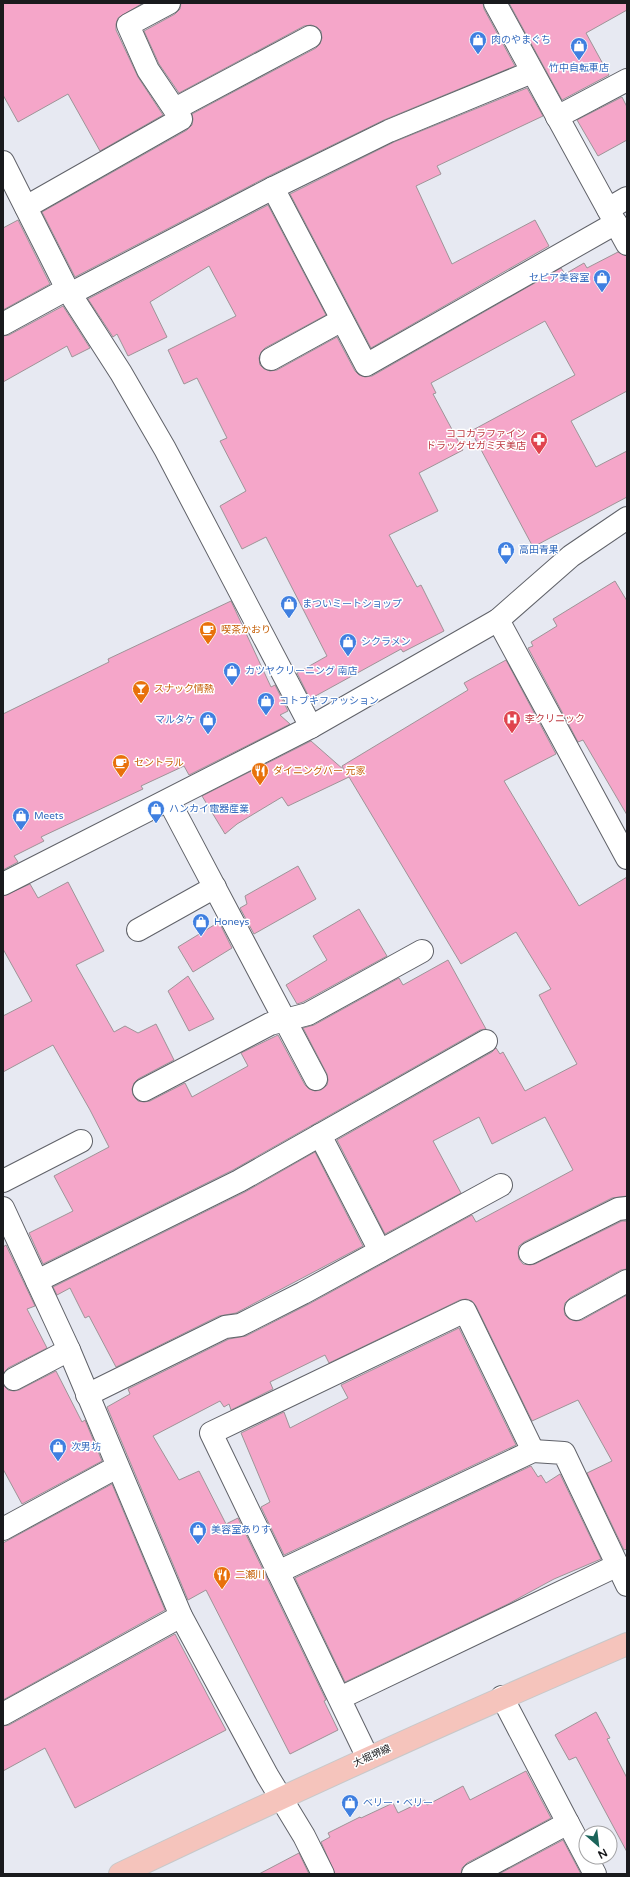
<svg xmlns="http://www.w3.org/2000/svg" width="630" height="1877" font-family="'Varela Round','Noto Sans JP',sans-serif">
<rect width="100%" height="100%" fill="#e7e9f2"/>
<!-- building -->
<g fill="#f5a6c9" stroke="#9e9498">
<polygon points="3,3 143,3 118,18 116,24 116,30 138,77 163,115 100,151 68,94 18,122 3,95"/>
<polygon points="181,3 483,3 484,9 515,66 384,120 267,177 75,277 42,212 187,130 192,125 193,119 192,114 316,48 320,44 322,38 321,31 317,27 311,25 304,26 179,93 159,64 144,31 175,14 180,9"/>
<polygon points="509,3 627,3 627,10 586,33 609,75 562,100"/>
<polygon points="527,88 543,116 437,166 441,174 416,186 452,264 535,220 549,246 371,348 290,194 394,142"/>
<polygon points="622,97 627,107 627,140 598,156 577,120"/>
<polygon points="268,205 326,315 265,348 261,352 259,358 260,365 264,369 270,371 277,370 337,337 355,371 359,375 365,377 372,376 561,268 565,274 584,263 587,268 618,252 627,256 627,391 571,421 596,467 627,451 627,497 533,547 471,431 575,375 545,321 431,383 436,393 433,394 463,450 419,473 438,511 389,535 417,587 421,585 444,631 403,652 401,649 310,699 297,673 327,656 266,537 242,549 220,506 246,491 220,441 227,438 197,378 184,384 168,350 236,316 209,266 150,302 167,337 128,356 117,334 113,337 88,299"/>
<polygon points="18,220 50,284 3,310 3,228"/>
<polygon points="63,306 90,348 72,357 67,346 3,382 3,336 9,335"/>
<polygon points="615,581 627,601 627,815 583,740 578,742 528,648 533,646 531,642 557,626 553,619"/>
<polygon points="231,601 271,687 275,685 288,711 280,715 290,724 189,775 184,766 141,786 143,789 41,837 44,841 14,856 18,862 3,870 3,714 109,662 108,659"/>
<polygon points="506,660 556,754 504,781 579,906 627,877 627,1196 612,1198 524,1242 519,1246 518,1253 519,1259 523,1264 530,1265 535,1264 622,1221 627,1221 627,1269 621,1270 570,1298 565,1303 564,1309 565,1315 569,1319 576,1321 582,1320 627,1295 627,1549 624,1550 587,1473 612,1461 578,1400 532,1421 476,1306 472,1301 466,1299 460,1300 329,1363 325,1355 270,1382 273,1389 231,1410 229,1404 224,1407 220,1401 153,1436 179,1480 199,1471 226,1524 238,1518 326,1700 324,1701 338,1730 290,1754 206,1590 188,1600 107,1407 130,1394 128,1389 229,1339 246,1336 309,1304 472,1215 476,1222 573,1170 545,1117 492,1144 479,1117 433,1141 461,1193 385,1234 337,1140 492,1052 496,1048 500,1054 503,1052 525,1091 577,1064 539,995 551,989 516,932 461,964 349,777 288,806 282,797 237,824 225,834 202,796 311,741 344,770 342,766 468,690 464,683"/>
<polygon points="298,866 316,899 254,934 240,908 247,904 245,896"/>
<polygon points="68,882 104,951 76,965 114,1032 125,1026 138,1033 156,1024 174,1060 138,1079 134,1083 132,1089 133,1095 138,1101 144,1102 150,1101 185,1083 192,1097 248,1066 241,1053 278,1035 305,1085 309,1089 315,1091 321,1090 327,1085 328,1080 327,1074 303,1028 314,1025 399,978 403,985 448,960 486,1029 480,1030 233,1170 43,1264 29,1233 73,1211 54,1176 109,1147 90,1110 53,1045 3,1072 3,1016 32,1001 3,949 3,896 30,884 38,898"/>
<polygon points="359,909 387,956 303,1002 297,1004 286,985 327,960 313,936"/>
<polygon points="219,922 232,948 193,972 178,947"/>
<polygon points="188,976 214,1019 189,1031 168,991"/>
<polygon points="315,1152 363,1246 236,1313 219,1316 116,1367 89,1316 85,1318 70,1288 57,1295 53,1287 245,1192"/>
<polygon points="6,1245 35,1306 27,1309 47,1348 8,1368 3,1374 3,1247"/>
<polygon points="459,1328 516,1445 284,1555 261,1507 270,1502 241,1433 284,1412 290,1428 348,1398 341,1385"/>
<polygon points="56,1371 82,1422 85,1420 102,1461 22,1504 3,1469 3,1385 8,1390 14,1391 19,1390"/>
<polygon points="531,1466 538,1477 541,1475 546,1483 560,1474 601,1559 554,1579 508,1604 345,1682 295,1578"/>
<polygon points="112,1484 165,1610 3,1700 3,1543"/>
<polygon points="175,1634 226,1730 75,1808 45,1748 3,1771 3,1726 9,1725"/>
<polygon points="596,1712 610,1738 607,1739 627,1778 627,1852 576,1757 569,1760 555,1735"/>
<polygon points="526,1771 551,1818 467,1863 462,1868 461,1874 335,1874 321,1842 330,1837 328,1833 360,1817 361,1818 393,1803 398,1813 425,1800 427,1805 463,1786 470,1800"/>
<polygon points="563,1840 581,1874 499,1874"/>
<polygon points="299,1853 309,1874 259,1874"/>
</g>
<g fill="none" stroke-linecap="round" stroke-linejoin="round">
<defs>
<g id="minor">
<polyline points="495,3 627,244"/>
<polyline points="175,109 310,37"/>
<polyline points="557,117 627,80"/>
<polyline points="3,162 67,289 121,373 165,449 311,727"/>
<polyline points="273,188 366,365 616,223"/>
<polyline points="26,207 181,119 148,70 128,25 169,3"/>
<polyline points="608,209 627,198"/>
<polyline points="70,294 273,188 389,131 532,72"/>
<polyline points="3,324 67,289"/>
<polyline points="271,359 342,320"/>
<polyline points="498,620 627,858"/>
<polyline points="169,801 316,1079"/>
<polyline points="3,884 311,727 498,620 571,556 627,518"/>
<polyline points="138,930 215,887"/>
<polyline points="144,1090 270,1024 308,1014 422,951"/>
<polyline points="320,1135 380,1251"/>
<polyline points="3,1181 81,1141"/>
<polyline points="3,1208 69,1350 181,1616 267,1775 304,1836 323,1874"/>
<polyline points="530,1253 618,1209 627,1208"/>
<polyline points="37,1281 239,1181 486,1041"/>
<polyline points="576,1309 627,1281"/>
<polyline points="14,1379 69,1350"/>
<polyline points="87,1395 225,1327 240,1325 303,1293 501,1185"/>
<polyline points="3,1529 117,1467"/>
<polyline points="278,1572 533,1451 564,1453 627,1585"/>
<polyline points="340,1698 618,1565"/>
<polyline points="3,1714 181,1616"/>
<polyline points="368,1758 211,1433 465,1311 533,1451"/>
<polyline points="568,1823 595,1874"/>
<polyline points="473,1874 568,1823 502,1697"/>
</g>
<path id="major" d="M120,1874C288,1794 456,1717 627,1644"/>
</defs>
<!-- minor casing -->
<use href="#minor" stroke="#606269" stroke-width="24"/>
<!-- major casing -->
<use href="#major" stroke="#c8c8c9" stroke-width="24"/>
<!-- minor -->
<use href="#minor" stroke="#fff" stroke-width="22"/>
<!-- major -->
<use href="#major" stroke="#f5c4bc" stroke-width="22"/>
</g>
<!-- icons -->
<defs>
<symbol id="shop-pin" viewBox="-11 -11 22 30"><path d="M0 17L-7.5 6A9.5 9.5 0 1 1 7.5 6Z" fill="#3f7fe0" stroke="#fff"/><path d="M-5-2.5h2.3a2.7 3.5 0 0 1 5.4 0H5L5.5 6h-11ZM-1.5-2.5h3a1.5 2.3 0 0 0-3 0Z" fill="#fff"/></symbol>
<symbol id="pharmacy-pin" viewBox="-11 -11 22 30"><path d="M0 17L-7.5 6A9.5 9.5 0 1 1 7.5 6Z" fill="#e0444e" stroke="#fff"/><path d="M-2-6h4v4h4v4h-4v4h-4v-4h-4v-4h4Z" fill="#fff"/></symbol>
<symbol id="cafe-pin" viewBox="-11 -11 22 30"><path d="M0 17L-7.5 6A9.5 9.5 0 1 1 7.5 6Z" fill="#e8710a" stroke="#fff"/><path d="M-5.5-4.5H6V0H3Q3 3.5 0 3.5H-2.5Q-5.5 3.5-5.5 0ZM3-3.2v2h1.7v-2ZM-6 4.5H4V6H-6Z" fill="#fff"/></symbol>
<symbol id="bar-pin" viewBox="-11 -11 22 30"><path d="M0 17L-7.5 6A9.5 9.5 0 1 1 7.5 6Z" fill="#e8710a" stroke="#fff"/><path d="M-6-5H6L.8 .8V4.5H3.5V6h-7V4.5H-.8V.8Z" fill="#fff"/></symbol>
<symbol id="hospital-pin" viewBox="-11 -11 22 30"><path d="M0 17L-7.5 6A9.5 9.5 0 1 1 7.5 6Z" fill="#e0444e" stroke="#fff"/><path d="M-5-5h3v3.5h4V-5h3V5h-3V1.5h-4V5h-3Z" fill="#fff"/></symbol>
<symbol id="restaurant-pin" viewBox="-11 -11 22 30"><path d="M0 17L-7.5 6A9.5 9.5 0 1 1 7.5 6Z" fill="#e8710a" stroke="#fff"/><path d="M-5-6h1v4h1v-4h1v4h1v-4h1v5L-1.5 .5V6h-2V.5L-5-1ZM5-6V6H3V1.5H1.5Q1.5-4 5-6Z" fill="#fff"/></symbol>
</defs>
<g fill-rule="evenodd">
<use href="#shop-pin" x="468" y="30" width="20" height="27"/>
<use href="#shop-pin" x="569" y="36" width="20" height="27"/>
<use href="#shop-pin" x="592" y="268" width="20" height="27"/>
<use href="#pharmacy-pin" x="529" y="430" width="20" height="27"/>
<use href="#shop-pin" x="496" y="540" width="20" height="27"/>
<use href="#shop-pin" x="279" y="594" width="20" height="27"/>
<use href="#cafe-pin" x="198" y="620" width="20" height="27"/>
<use href="#shop-pin" x="338" y="632" width="20" height="27"/>
<use href="#shop-pin" x="222" y="661" width="20" height="27"/>
<use href="#bar-pin" x="131" y="679" width="20" height="27"/>
<use href="#shop-pin" x="256" y="691" width="20" height="27"/>
<use href="#hospital-pin" x="502" y="709" width="20" height="27"/>
<use href="#shop-pin" x="198" y="710" width="20" height="27"/>
<use href="#cafe-pin" x="111" y="753" width="20" height="27"/>
<use href="#restaurant-pin" x="250" y="761" width="20" height="27"/>
<use href="#shop-pin" x="146" y="799" width="20" height="27"/>
<use href="#shop-pin" x="11" y="806" width="20" height="27"/>
<use href="#shop-pin" x="191" y="912" width="20" height="27"/>
<use href="#shop-pin" x="48" y="1437" width="20" height="27"/>
<use href="#shop-pin" x="188" y="1520" width="20" height="27"/>
<use href="#restaurant-pin" x="212" y="1565" width="20" height="27"/>
<use href="#shop-pin" x="340" y="1793" width="20" height="27"/>
</g>
<g text-anchor="middle" dominant-baseline="central" stroke-width="3" stroke-linejoin="round" paint-order="stroke">
<!-- shop labels -->
<g font-size="10" fill="#366cbe" stroke="#fff" text-anchor="start">
<text x="491" y="40">肉のやまぐち</text>
<text x="579" y="68" text-anchor="middle">竹中自転車店</text>
<text x="589" y="278" text-anchor="end">セピア美容室</text>
<text x="519" y="550">高田青果</text>
<text x="302" y="604">まついミートショップ</text>
<text x="361" y="642">シクラメン</text>
<text x="245" y="671">カツヤクリーニング 南店</text>
<text x="279" y="701">コトブキファッション</text>
<text x="195" y="720" text-anchor="end">マルタケ</text>
<text x="169" y="809">ハンカイ電器産業</text>
<text x="34" y="816">Meets</text>
<text x="214" y="922">Honeys</text>
<text x="71" y="1447">次男坊</text>
<text x="211" y="1530">美容室ありす</text>
<text x="363" y="1803">ベリー・ベリー</text>
</g>
<!-- health labels -->
<g font-size="10" fill="#be3a42" stroke="#fff" text-anchor="end">
<text x="526" y="434">ココカラファイン<tspan x="526" dy="12">ドラッグセガミ天美店</tspan></text>
<text x="525" y="719" text-anchor="start">李クリニック</text>
</g>
<!-- food labels -->
<g font-size="10" fill="#c56008" stroke="#fff" text-anchor="start">
<text x="221" y="630">喫茶かおり</text>
<text x="154" y="689">スナック情熱</text>
<text x="134" y="763">セントラル</text>
<text x="273" y="771">ダイニングバー 元家</text>
<text x="235" y="1575">二瀬川</text>
</g>
<!-- street labels -->
<g font-size="10" fill="#191a1d" stroke="#fff">
<text transform="translate(372 1756) rotate(-24)">大堀堺線</text>
</g>
</g>
<!-- border -->
<rect width="630" height="1877" fill="none" stroke="#191a1d" stroke-width="8"/>
<!-- north arrow -->
<g transform="translate(598 1845) rotate(152)"><circle r="19" fill="#ffffff" stroke="#a3a3a5"/>
<path d="M0-3L7 15L0 10L-7 15Z" fill="#1b645a"/>
<text y="-6" font-size="11" font-weight="bold" text-anchor="middle" fill="#191a1d">N</text>
</g>
</svg>
